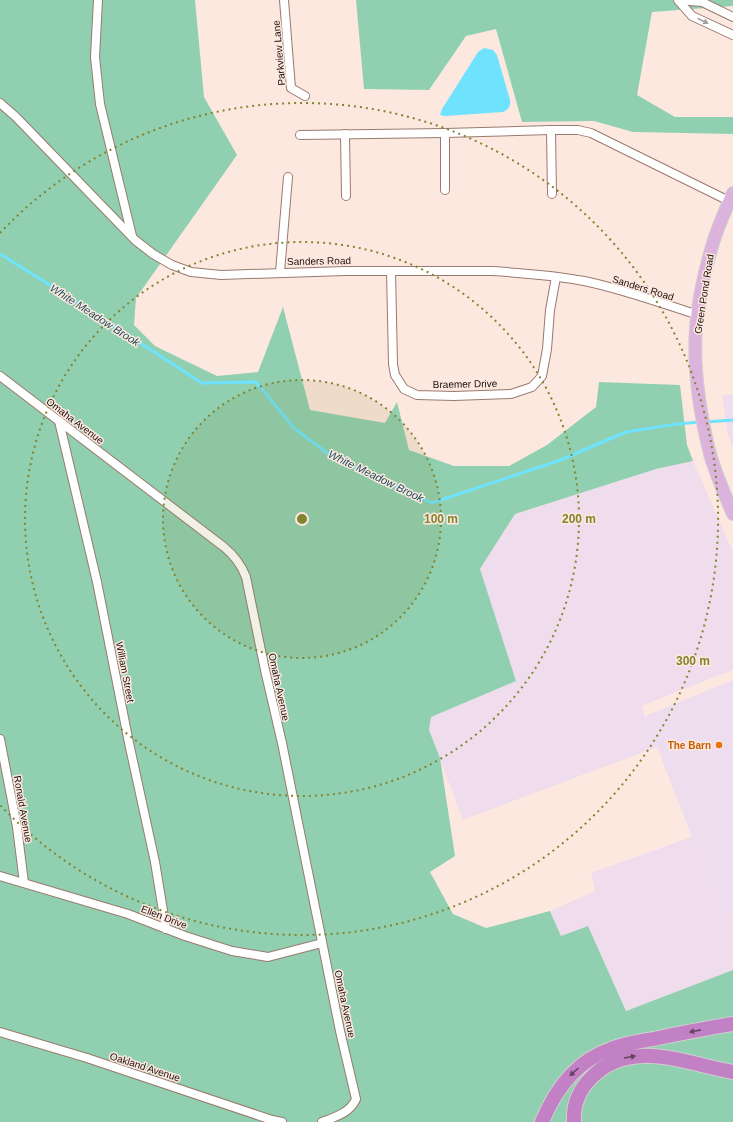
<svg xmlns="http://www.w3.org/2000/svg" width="733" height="1122" font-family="Arial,sans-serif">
<rect width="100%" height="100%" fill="#fde8e0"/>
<!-- commercial -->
<polygon fill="#eeddef" points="733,680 733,925 697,836 692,837 645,716"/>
<!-- industrial -->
<g fill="#efddee">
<polygon points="722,395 733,395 733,448 728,434"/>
<polygon points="693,461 733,552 733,670 641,706 657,747 463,820 429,730 431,717 516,681 480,569 515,514 656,469"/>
<polygon points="697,835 733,925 733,970 626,1011 588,926 561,936 550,911 595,891 591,873"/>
</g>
<!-- green -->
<g fill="#90d0b1">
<polygon points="0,0 195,0 204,97 237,155 136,298 134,325 155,346 217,376 258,372 283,307 310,410 385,423 397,402 409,450 454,466 509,466 547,445 596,407 599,382 680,385 687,445 693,461 656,469 515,514 480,569 516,681 431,717 429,730 440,758 455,856 430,872 453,914 486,928 550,911 561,936 588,926 626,1011 733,970 733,1122 0,1122"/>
<polygon points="356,0 733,0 733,6 652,12 637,95 675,117 733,117 733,134 633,132 594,121 522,122 496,29 466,36 429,90 364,89"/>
</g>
<!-- water -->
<path fill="#6fe3fe" d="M484,48L493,50L497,55L510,100C511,106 508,110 503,112L445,116L440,115L442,109L478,52Z"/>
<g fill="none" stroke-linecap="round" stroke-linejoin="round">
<!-- stream -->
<g stroke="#6fe3fe" stroke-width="3">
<polyline points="0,254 74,300 202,383 256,382 294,428 331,456 432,503 558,461 626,432 677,424 700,422"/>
<polyline points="706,422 733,420"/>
</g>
<defs>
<g id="street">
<polyline points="98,0 95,57 100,104 132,236"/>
<polyline points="284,0 291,88 305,96"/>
<polyline points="678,0 692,16 733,35"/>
<polyline points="679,0 702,2 733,17"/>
<path d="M0,103L16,117L135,240L153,254L172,265L191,272L221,275L345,271H491C522,273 554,275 584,281C623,289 661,303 698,315"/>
<polyline points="345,134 346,196"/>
<polyline points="300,135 445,133"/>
<polyline points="445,190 445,133 551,130"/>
<polyline points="552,194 551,130 578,130 591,133 729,201"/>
<polyline points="391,271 393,364 395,375 404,389 417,395 454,396 511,394 532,387 542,376 547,349 550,310 556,277"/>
<polyline points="280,272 288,177"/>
<path d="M0,376L224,547C235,556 241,564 246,577L265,670L282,743L340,1031L356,1099C350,1113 335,1117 322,1122"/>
<polyline points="59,421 97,582 129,743 155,862 166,929"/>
<polyline points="0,739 17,827 24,883"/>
<polyline points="0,876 128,914 185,936 232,951 268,957 322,943"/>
<polyline points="0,1032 87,1058 272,1120 282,1122"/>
</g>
<path id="primary" d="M733,193C725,211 716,230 711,250C704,274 698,302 696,328C693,369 700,414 710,454C716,475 725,495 733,514"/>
<g id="highway">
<path d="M542,1122C555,1090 576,1061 611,1049C625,1043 643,1041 658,1038C683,1033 708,1028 733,1024"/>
<path d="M574,1122C573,1105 579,1090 591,1078C630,1037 686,1064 733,1072"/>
</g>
</defs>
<!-- street casing -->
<use href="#street" stroke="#997a6e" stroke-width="10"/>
<!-- primary casing -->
<use href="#primary" stroke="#d1cfce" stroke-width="14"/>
<!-- highway casing -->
<use href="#highway" stroke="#d1cfce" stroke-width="16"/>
<!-- street -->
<use href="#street" stroke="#fff" stroke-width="8"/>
<!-- primary -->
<use href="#primary" stroke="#dbb3dc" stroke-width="12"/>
<!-- highway -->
<use href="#highway" stroke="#c381c5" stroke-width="14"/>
</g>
<!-- one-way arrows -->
<defs><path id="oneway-solid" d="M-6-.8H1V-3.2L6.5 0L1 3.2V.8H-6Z"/></defs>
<use fill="#a49f9d" href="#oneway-solid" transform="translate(703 21) rotate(26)"/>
<g fill="#67435f">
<use href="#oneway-solid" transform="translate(695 1031) rotate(169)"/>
<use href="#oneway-solid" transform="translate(630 1057) rotate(-10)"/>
<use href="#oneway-solid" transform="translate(574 1072) rotate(138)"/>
</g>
<!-- distance rings -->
<circle cx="302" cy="519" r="139" fill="#82842e" fill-opacity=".12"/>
<g fill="none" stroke="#82842e" stroke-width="2" stroke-dasharray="2 4">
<circle cx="302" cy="519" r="139"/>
<circle cx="302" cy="519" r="277"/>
<path d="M0 233A416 416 0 1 1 0 805"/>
</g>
<!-- markers -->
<circle fill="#e8710a" stroke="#fde8e0" stroke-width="1.5" cx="719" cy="745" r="4"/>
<g text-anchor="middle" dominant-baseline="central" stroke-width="3" stroke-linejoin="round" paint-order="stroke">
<!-- street labels -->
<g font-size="10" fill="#1b100b" stroke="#fde8e0">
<text transform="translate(279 53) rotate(-95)">Parkview Lane</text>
<text transform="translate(319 261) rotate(-1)">Sanders Road</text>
<text transform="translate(643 288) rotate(17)">Sanders Road</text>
<text transform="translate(704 294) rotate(-81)">Green Pond Road</text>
<text transform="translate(465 384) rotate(-1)">Braemer Drive</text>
<text transform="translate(75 421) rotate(37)">Omaha Avenue</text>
<text transform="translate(125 672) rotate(79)">William Street</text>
<text transform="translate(279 687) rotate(78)">Omaha Avenue</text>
<text transform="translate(23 809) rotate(80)">Ronald Avenue</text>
<text transform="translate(164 917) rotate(21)">Ellen Drive</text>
<text transform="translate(345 1004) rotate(78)">Omaha Avenue</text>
<text transform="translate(145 1067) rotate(18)">Oakland Avenue</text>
</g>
<!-- food labels -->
<g font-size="10" font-weight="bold" fill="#c56008" stroke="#fde8e0" text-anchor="end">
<text x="711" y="745">The Barn</text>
</g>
<!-- water labels -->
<g font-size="11" font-style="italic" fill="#1c4f5a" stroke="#fde8e0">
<text transform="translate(95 315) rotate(33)">White Meadow Brook</text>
<text transform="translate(376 476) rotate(26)">White Meadow Brook</text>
</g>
</g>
<circle cx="302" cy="519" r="6" fill="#82842e" stroke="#fde8e0" stroke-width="2"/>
<g font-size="12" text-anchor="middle" font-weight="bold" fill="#82842e" stroke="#fde8e0" stroke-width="3" stroke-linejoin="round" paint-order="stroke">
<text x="441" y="523">100 m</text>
<text x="579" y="523">200 m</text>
<text x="693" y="665">300 m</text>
</g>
</svg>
